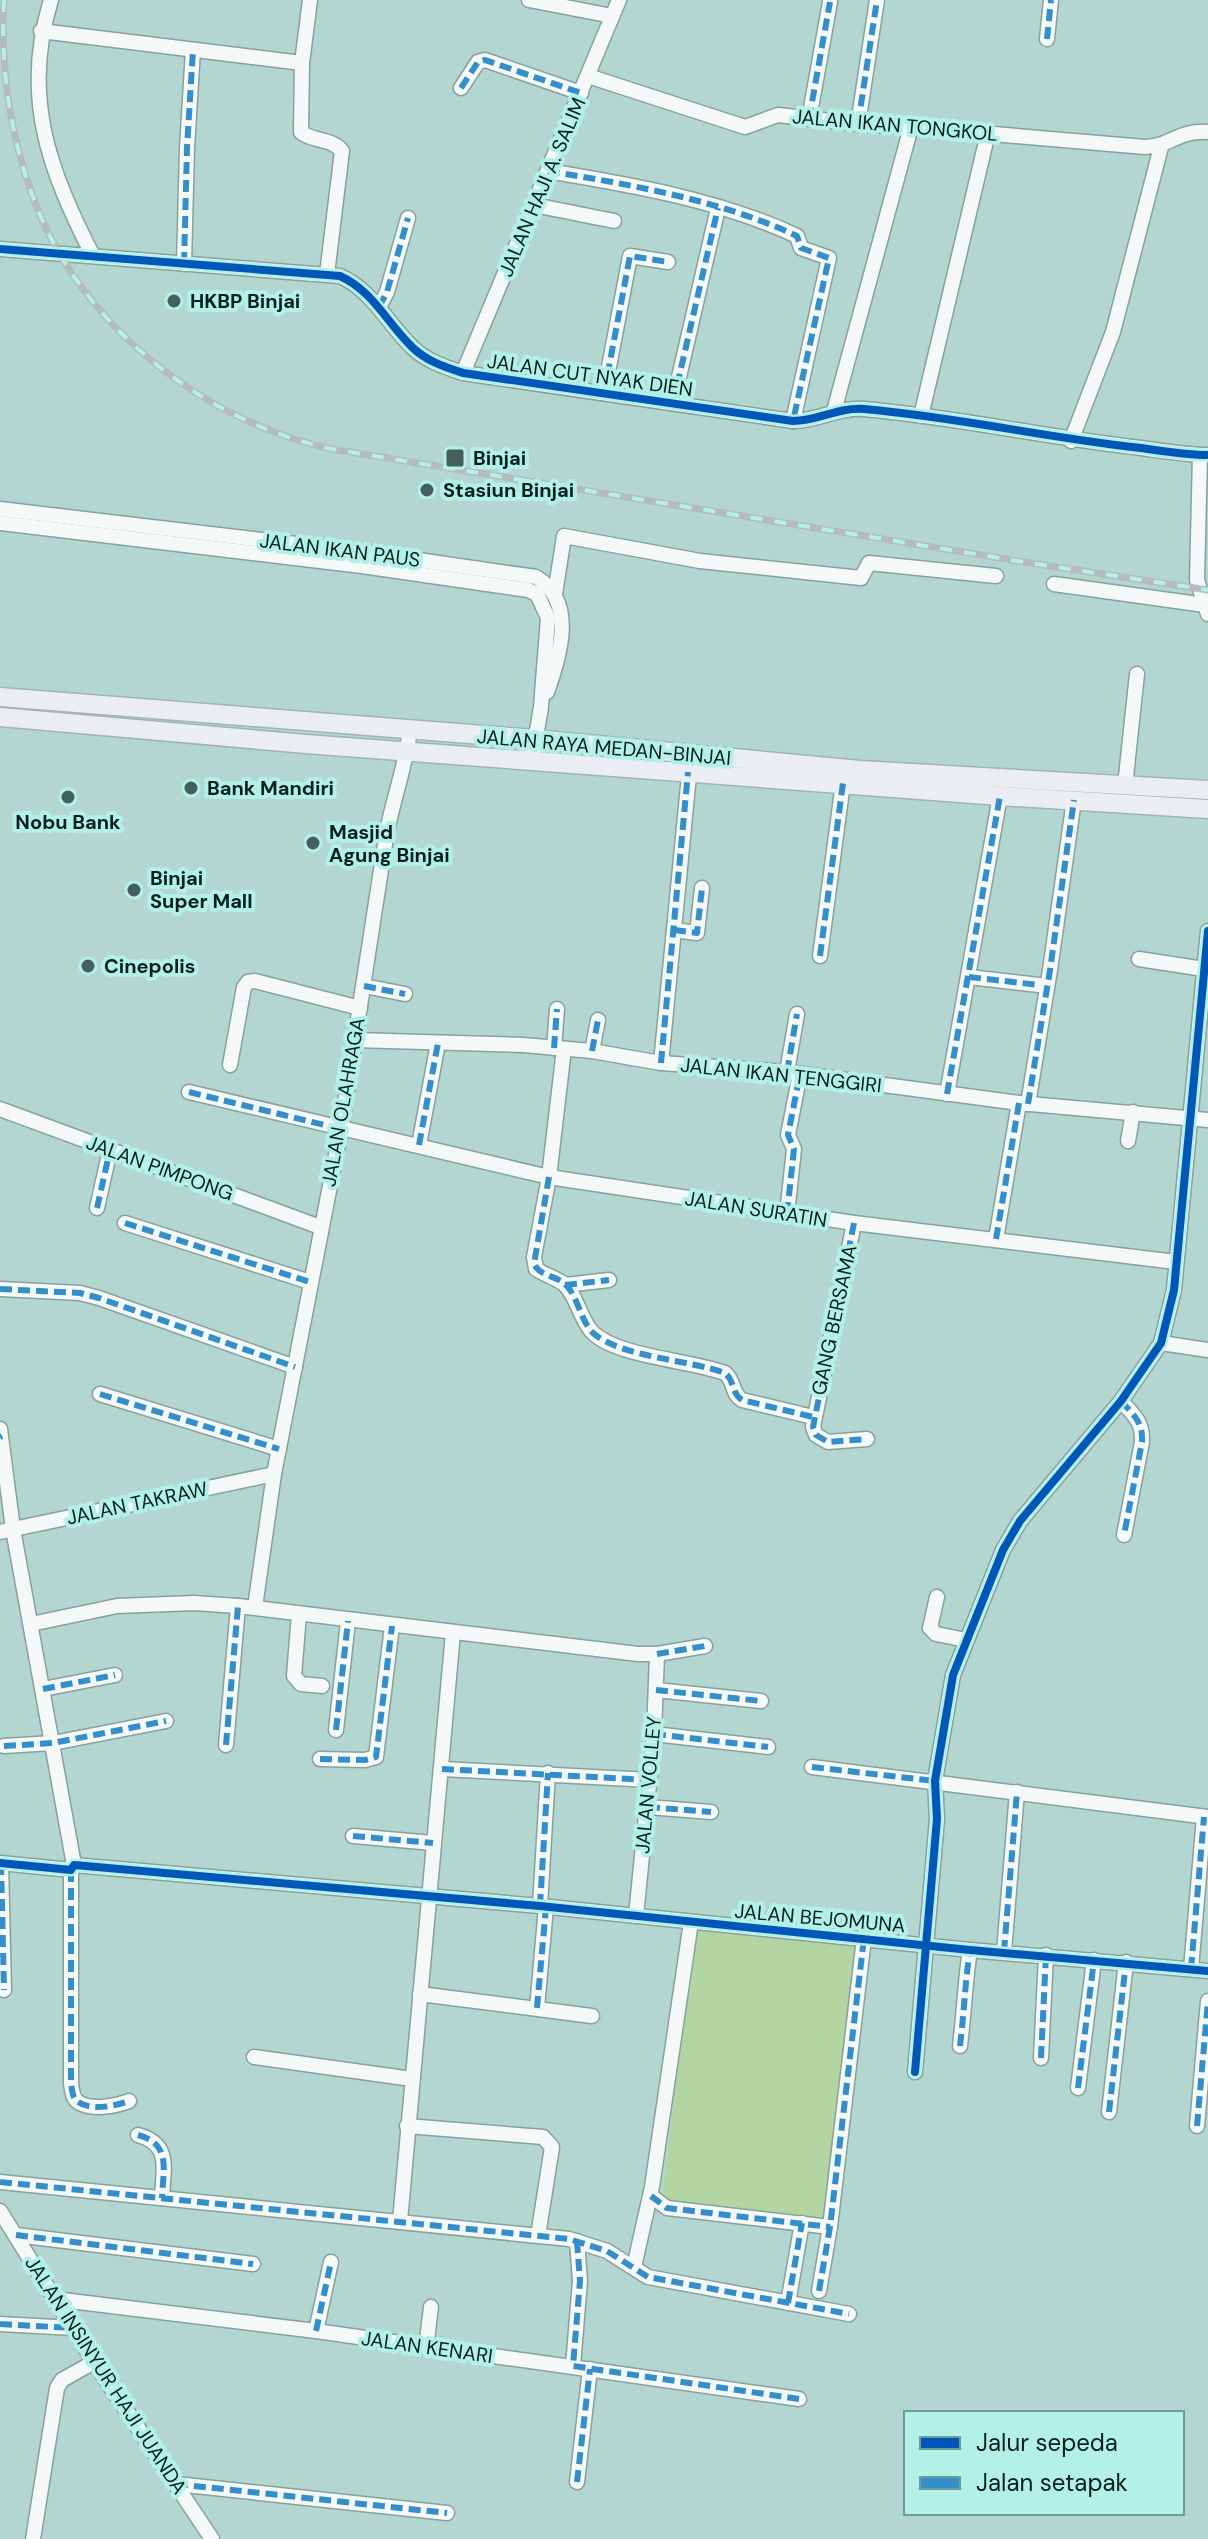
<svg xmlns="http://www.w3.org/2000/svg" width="1208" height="2539" font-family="'DM Sans',sans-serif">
<rect width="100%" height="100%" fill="#b4d6d1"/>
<!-- green -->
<polygon fill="#b3d5a2" points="694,1928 857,1947 825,2219 662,2200"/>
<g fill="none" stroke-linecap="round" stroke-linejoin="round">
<defs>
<g id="minor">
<path d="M51,0C21,96 49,170 93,256"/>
<path d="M310,0L302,63L301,132C313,142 332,138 342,151L327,274"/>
<polyline points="529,0 612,16"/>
<polyline points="41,31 302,63"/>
<polyline points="1047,39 1051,0"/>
<path d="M588,76L745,127L778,115L858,124L911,127L1145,147C1172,146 1177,130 1208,132"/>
<polyline points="461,88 478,62 485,60 581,93"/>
<polyline points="809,119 830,2"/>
<polyline points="858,124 877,0"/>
<path d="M548,171C632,185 720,200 797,236L801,248L829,258L793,421"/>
<polyline points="534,205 614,221"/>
<path d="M0,249L340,276C373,291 387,323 412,347C426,361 445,367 463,373L793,421C818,421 838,407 864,409C957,417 1048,438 1141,448C1163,451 1186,455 1208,455"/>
<polyline points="184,264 187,148 193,50"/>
<polyline points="379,307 387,292 408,218"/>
<polyline points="463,373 619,0"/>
<polyline points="604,393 630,256 668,262"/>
<polyline points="673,403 718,208"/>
<polyline points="834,411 911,127"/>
<polyline points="921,416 988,133"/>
<polyline points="1071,441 1113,332 1161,147"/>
<polyline points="1200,455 1197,580 1208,614"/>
<path d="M0,509L356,551L536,577C577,601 560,656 547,692"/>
<polyline points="0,523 362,566 528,590 537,594 548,618 541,707 532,760"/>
<polyline points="1054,584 1205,605"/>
<polyline points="555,594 564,536 700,561 861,578 869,563 996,576"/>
<polyline points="1125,786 1137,674"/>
<polyline points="674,930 697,933 702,888"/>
<polyline points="820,956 843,783"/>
<polyline points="1139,959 1204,969"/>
<polyline points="969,977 1039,985"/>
<polyline points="364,986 405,994"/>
<polyline points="354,1040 523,1045 592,1051 661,1063 787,1072 1019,1103 1208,1120"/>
<polyline points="554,1048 557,1009"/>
<path d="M564,1049L549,1177L534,1257L536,1269C545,1275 556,1278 564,1284C577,1295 580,1320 593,1333C619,1357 690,1360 725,1373C735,1381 731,1393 742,1400L813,1417"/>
<polyline points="592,1051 598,1020"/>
<polyline points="661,1063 690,765"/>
<polyline points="230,1065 244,987 248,982 255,981 360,1008"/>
<polyline points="787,1072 797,1014"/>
<polyline points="189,1092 549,1177 854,1223 1176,1262"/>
<polyline points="947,1094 1000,796"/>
<polyline points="1028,1104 1050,970 1074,800"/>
<polyline points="0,1109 320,1227"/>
<polyline points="1128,1141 1133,1112"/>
<polyline points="419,1145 438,1043"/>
<polyline points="97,1208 110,1150"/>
<polyline points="787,1214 794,1149 788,1135 800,1074"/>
<polyline points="125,1223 310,1282"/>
<polyline points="854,1223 813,1427 816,1435 828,1442 867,1439"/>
<polyline points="996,1239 1019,1103"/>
<polyline points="565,1285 609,1280"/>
<polyline points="0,1289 80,1293 99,1298 295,1367"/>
<polyline points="1161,1343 1208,1350"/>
<polyline points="100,1394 279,1449"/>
<path d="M1121,1401C1134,1415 1143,1422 1142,1442L1124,1535"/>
<polyline points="0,1429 13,1529 74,1865"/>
<polyline points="0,1532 274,1474"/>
<polyline points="937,1597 930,1628 936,1634 966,1640"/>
<path d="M255,1607L274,1474L341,1129L387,831C394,797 406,764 410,730"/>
<polyline points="299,1614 294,1676 301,1684 322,1686"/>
<polyline points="31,1624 117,1606 194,1603 238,1606 638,1654 657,1654 705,1646"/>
<polyline points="43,1689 115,1675"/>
<polyline points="656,1690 761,1701"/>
<polyline points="336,1730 348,1621"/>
<polyline points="654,1734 768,1747"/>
<polyline points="226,1745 238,1606"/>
<polyline points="4,1746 53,1743 166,1721"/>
<polyline points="320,1759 365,1760 376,1757 392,1626"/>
<polyline points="812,1767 1208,1817"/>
<polyline points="442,1769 650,1780"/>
<polyline points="648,1807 711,1812"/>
<polyline points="353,1836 433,1843"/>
<polyline points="0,1863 71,1870 74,1865 540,1906 970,1950 1208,1971"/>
<polyline points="1,1863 4,1990"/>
<path d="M71,1870V2083C72,2089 72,2098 78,2102C91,2111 116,2106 129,2101"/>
<polyline points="540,1906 548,1773"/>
<polyline points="636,1916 654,1734 657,1654"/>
<polyline points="1004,1952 1017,1792"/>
<polyline points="1191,1969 1204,1817"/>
<polyline points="420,1994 592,2016"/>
<polyline points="537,2008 546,1907"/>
<path d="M960,2046C964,2014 965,1982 970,1950"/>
<polyline points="254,2057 412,2079"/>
<polyline points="1041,2058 1046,1955"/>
<polyline points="915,2072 937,1819 935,1781 953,1675 1003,1550 1020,1521 1121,1401 1161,1343 1174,1290 1208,931"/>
<polyline points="1078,2088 1094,1960"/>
<polyline points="1109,2112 1126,1962"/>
<polyline points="407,2126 543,2137 552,2147 538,2236"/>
<polyline points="1197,2126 1208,2001"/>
<path d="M138,2135C172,2144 163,2170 162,2198"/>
<polyline points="0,2182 569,2239 607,2251 648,2277 849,2314"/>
<polyline points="651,2196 667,2208 830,2227"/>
<polyline points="0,2211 94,2362 212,2539"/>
<polyline points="400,2221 453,1633"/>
<polyline points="16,2235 253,2264"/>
<polyline points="634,2267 652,2187 691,1922"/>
<polyline points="819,2291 830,2227 864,1938"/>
<polyline points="54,2299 316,2331 799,2399"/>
<polyline points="788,2303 802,2223"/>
<polyline points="0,2324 73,2328"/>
<polyline points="316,2331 331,2262"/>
<polyline points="426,2348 431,2307"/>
<polyline points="573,2366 580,2281 577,2241"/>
<polyline points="577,2482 590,2369"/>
<polyline points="176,2484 447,2513"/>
<polyline points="33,2539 57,2388 62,2380 94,2362"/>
</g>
<g id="major">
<polyline points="0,697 534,739 860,770 1208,790"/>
<polyline points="0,717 306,744 1000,796 1208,809"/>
</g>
</defs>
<!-- minor casing -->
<use href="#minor" stroke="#87a19e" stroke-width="17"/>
<!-- major casing -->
<use href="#major" stroke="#a1b4b1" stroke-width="21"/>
<!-- minor -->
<use href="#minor" stroke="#f4f9f8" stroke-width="14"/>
<!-- major -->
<use href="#major" stroke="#eaedf1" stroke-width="18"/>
<defs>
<path id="rail" d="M4,0C0,66 10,135 33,197C78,323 203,422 332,449L1024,562L1208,590"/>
</defs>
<!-- rail casing -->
<use href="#rail" stroke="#b4bcbc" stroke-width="7"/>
<!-- rail -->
<use href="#rail" stroke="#b3f1e8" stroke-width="4" stroke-dasharray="12" stroke-linecap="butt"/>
<!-- quiet -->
<g stroke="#348eca" stroke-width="6" stroke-dasharray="12 6" stroke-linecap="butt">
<polyline points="1047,39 1051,0"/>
<polyline points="461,88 478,62 485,60 581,93"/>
<polyline points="809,119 830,2"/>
<polyline points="858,124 877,0"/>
<path d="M548,171C632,185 720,200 797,236L801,248L829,258L793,421"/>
<polyline points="184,264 187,148 193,50"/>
<polyline points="379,307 387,292 408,218"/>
<polyline points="604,393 630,256 668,262"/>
<polyline points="673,403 718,208"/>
<polyline points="674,930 697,933 702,888"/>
<polyline points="820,956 843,783"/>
<polyline points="969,977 1039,985"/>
<polyline points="364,986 405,994"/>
<polyline points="554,1048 557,1009"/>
<polyline points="592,1051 598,1020"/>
<polyline points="661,1063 688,772"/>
<polyline points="787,1072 797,1014"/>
<polyline points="189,1092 341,1129"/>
<polyline points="947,1094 1000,796"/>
<polyline points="1028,1104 1050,970 1074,800"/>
<polyline points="419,1145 438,1043"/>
<path d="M549,1177L534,1264C541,1277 555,1275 565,1284C578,1296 580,1320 593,1333C620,1357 690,1360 725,1373C735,1381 731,1393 742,1400L813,1417"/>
<polyline points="97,1208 110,1150"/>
<polyline points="787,1214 794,1149 788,1135 800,1074"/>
<polyline points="125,1223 310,1282"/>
<polyline points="854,1223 813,1427 816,1435 828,1442 867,1439"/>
<polyline points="996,1239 1019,1103"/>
<polyline points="565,1285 609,1280"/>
<polyline points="0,1289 80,1293 99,1298 295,1367"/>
<polyline points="100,1394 279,1449"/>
<path d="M1121,1401C1134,1415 1143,1422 1142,1442L1124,1535"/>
<polyline points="0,1437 2,1436"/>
<polyline points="657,1654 705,1646"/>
<polyline points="43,1689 115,1675"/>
<polyline points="656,1690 761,1701"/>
<polyline points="336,1730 348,1621"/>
<polyline points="654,1734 768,1747"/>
<polyline points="226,1745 238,1606"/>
<polyline points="4,1746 53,1743 166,1721"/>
<polyline points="320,1759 365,1760 376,1757 392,1626"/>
<polyline points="812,1767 935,1781 935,1785"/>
<polyline points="442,1769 650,1780"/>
<polyline points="648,1807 711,1812"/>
<polyline points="353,1836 433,1843"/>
<polyline points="1,1863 4,1990"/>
<path d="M71,1870V2083C72,2089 72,2098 78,2102C91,2111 116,2106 129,2101"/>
<polyline points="540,1906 548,1773"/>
<polyline points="1004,1952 1017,1792"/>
<polyline points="1191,1969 1204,1817"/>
<polyline points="537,2008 546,1907"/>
<path d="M960,2046C964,2014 965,1982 970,1950"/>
<polyline points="1041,2058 1046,1955"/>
<polyline points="1078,2088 1094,1960"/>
<polyline points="1109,2112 1126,1962"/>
<polyline points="1197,2126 1208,2001"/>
<path d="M138,2135C172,2144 163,2170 162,2198"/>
<polyline points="0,2182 569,2239 607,2251 648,2277 849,2314"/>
<polyline points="651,2196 667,2208 830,2227"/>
<polyline points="16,2235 253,2264"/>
<polyline points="577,2241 580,2281 573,2366 799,2399"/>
<polyline points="819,2291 830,2227 864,1938"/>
<polyline points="788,2303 802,2223"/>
<polyline points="0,2324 73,2328"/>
<polyline points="316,2331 331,2262"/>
<polyline points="577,2482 590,2369"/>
<polyline points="176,2484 447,2513"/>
</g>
<defs>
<g id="cycleway">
<path d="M0,249L340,276C373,291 387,323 412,347C426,361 445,367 463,373L793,421C818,421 838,407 864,409C957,417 1048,438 1141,448C1163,451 1186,455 1208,455"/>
<polyline points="0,1863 71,1870 74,1865 540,1906 970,1950 1208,1971"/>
<polyline points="915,2072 937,1819 935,1781 953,1675 1003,1550 1020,1521 1121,1401 1161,1343 1174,1290 1208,931"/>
</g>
</defs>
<!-- cycleway casing -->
<use href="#cycleway" stroke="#b3f1e8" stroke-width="13"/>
<!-- cycleway -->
<use href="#cycleway" stroke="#0057b8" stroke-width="8"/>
</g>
<!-- markers -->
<g fill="#43605c" stroke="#b3f1e8" stroke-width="3">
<circle cx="174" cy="301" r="8"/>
<rect x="445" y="448" width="20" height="20" rx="4"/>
<circle cx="427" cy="490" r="8"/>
<circle cx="191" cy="788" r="8"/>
<circle cx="68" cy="797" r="8"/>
<circle cx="313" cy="843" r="8"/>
<circle cx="134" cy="890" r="8"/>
<circle cx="88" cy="966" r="8"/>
</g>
<g text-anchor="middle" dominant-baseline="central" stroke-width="8" stroke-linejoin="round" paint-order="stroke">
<!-- street labels -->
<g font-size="20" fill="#06201d" stroke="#b3f1e8">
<text transform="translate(895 125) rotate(5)">JALAN IKAN TONGKOL</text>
<text transform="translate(542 187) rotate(-67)">JALAN HAJI A. SALIM</text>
<text transform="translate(590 375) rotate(8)">JALAN CUT NYAK DIEN</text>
<text transform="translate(340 550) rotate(7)">JALAN IKAN PAUS</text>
<text transform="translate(604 747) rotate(5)">JALAN RAYA MEDAN-BINJAI</text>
<text transform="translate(781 1075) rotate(6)">JALAN IKAN TENGGIRI</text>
<text transform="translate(343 1102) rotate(-80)">JALAN OLAHRAGA</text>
<text transform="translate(160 1168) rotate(20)">JALAN PIMPONG</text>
<text transform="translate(756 1209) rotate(9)">JALAN SURATIN</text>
<text transform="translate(834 1320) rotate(-78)">GANG BERSAMA</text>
<text transform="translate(137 1503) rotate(-12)">JALAN TAKRAW</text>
<text transform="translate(648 1785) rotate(-85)">JALAN VOLLEY</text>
<text transform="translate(820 1918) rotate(5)">JALAN BEJOMUNA</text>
<text transform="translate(427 2347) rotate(8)">JALAN KENARI</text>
<text transform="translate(106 2375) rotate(57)">JALAN INSINYUR HAJI JUANDA</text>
</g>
<!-- poi labels -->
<g font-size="20" font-weight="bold" fill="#06201d" stroke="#b3f1e8" text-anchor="start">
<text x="190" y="301">HKBP Binjai</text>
<text x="473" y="458">Binjai</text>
<text x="443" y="490">Stasiun Binjai</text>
<text x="207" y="788">Bank Mandiri</text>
<text x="68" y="822" text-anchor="middle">Nobu Bank</text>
<text x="329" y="832">Masjid<tspan x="329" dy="23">Agung Binjai</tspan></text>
<text x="150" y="878">Binjai<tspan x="150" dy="23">Super Mall</tspan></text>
<text x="104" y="966">Cinepolis</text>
</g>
</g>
<!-- legend -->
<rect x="904" y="2411" width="280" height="104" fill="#b3f1e8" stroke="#6e9d97" stroke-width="2"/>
<rect x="920" y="2437" width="40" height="12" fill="#0057b8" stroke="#6e9d97" stroke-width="2"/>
<text x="976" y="2451" font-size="24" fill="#06201d">Jalur sepeda</text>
<rect x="920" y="2477" width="40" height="12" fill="#348eca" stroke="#6e9d97" stroke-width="2"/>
<text x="976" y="2491" font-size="24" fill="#06201d">Jalan setapak</text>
</svg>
